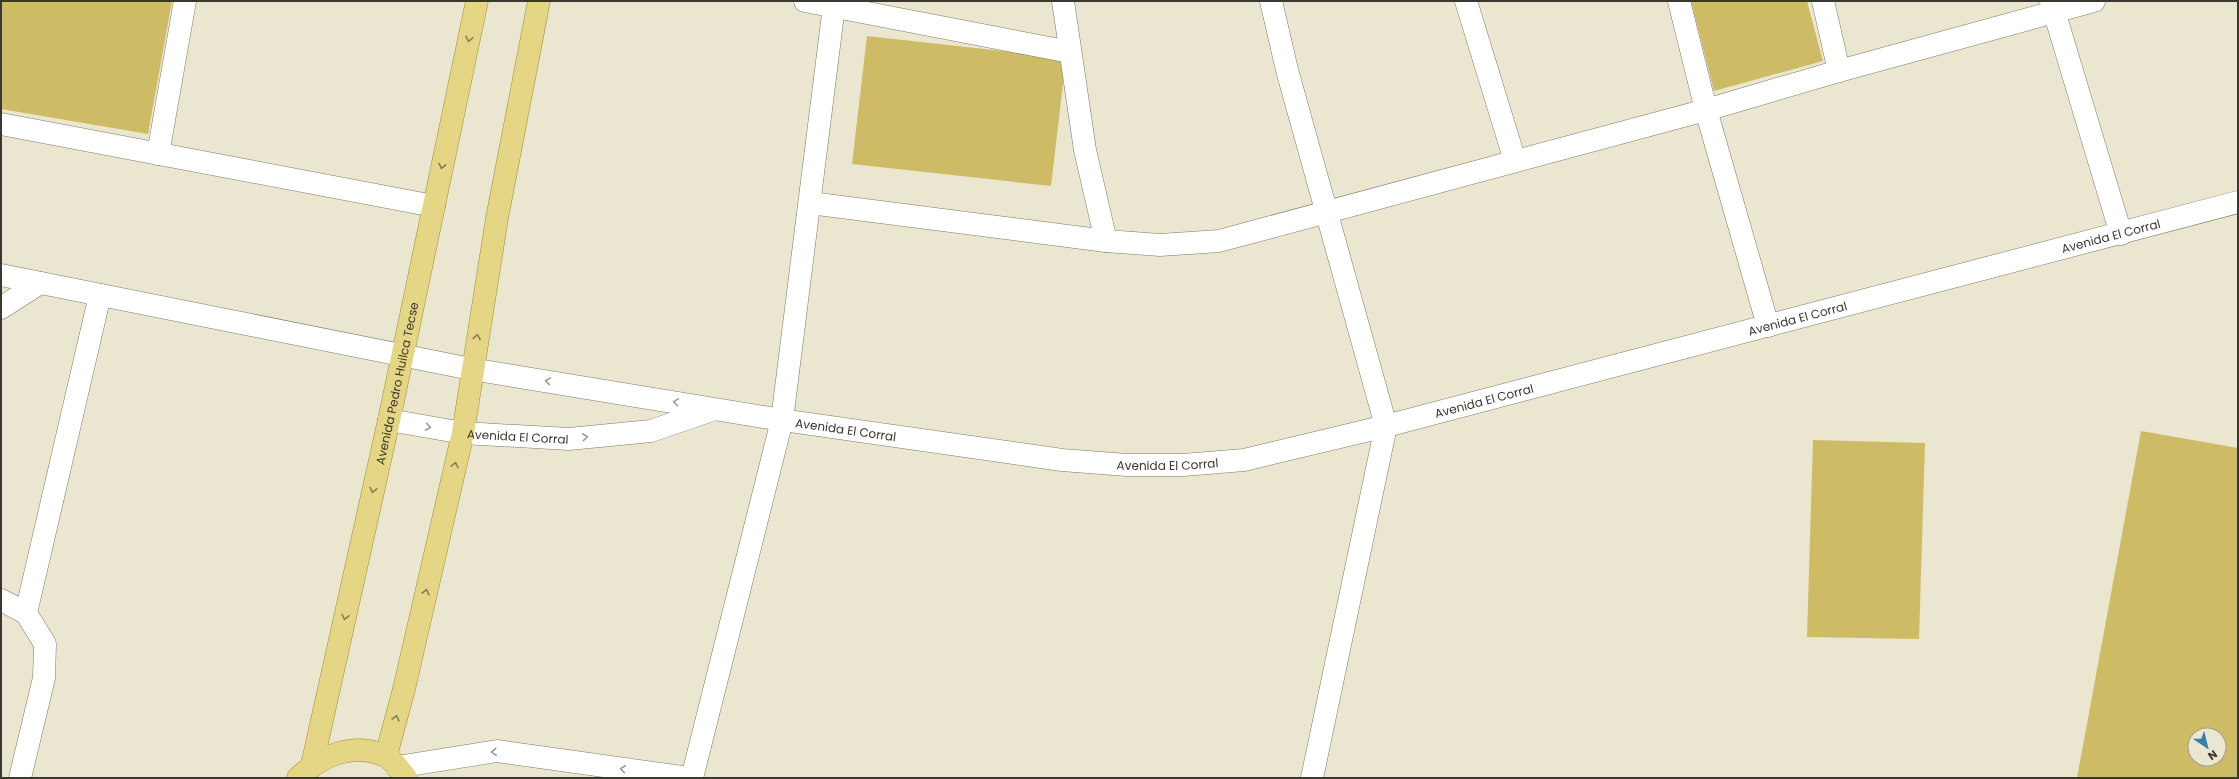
<svg xmlns="http://www.w3.org/2000/svg" width="2239" height="779" font-family="Poppins,sans-serif">
<rect width="100%" height="100%" fill="#eae6cf"/>
<!-- green -->
<g fill="#cdbc65" fill-rule="evenodd">
<polygon points="1,1 172,1 148,134 1,109"/>
<polygon points="1691,1 1807,1 1823,61 1714,91"/>
<polygon points="867,36 1066,58 1051,186 852,164"/>
<path d="M2141,431L2238,448V778H2077ZM2195,735H2219V759H2195Z"/>
<polygon points="1813,440 1925,443 1919,639 1807,637"/>
</g>
<g fill="none" stroke-linecap="round" stroke-linejoin="round">
<defs>
<g id="minor">
<polyline points="805,1 1070,52"/>
<polyline points="1063,1 1085,150 1106,241"/>
<polyline points="1271,1 1287,70 1386,426 1312,778"/>
<polyline points="1466,1 1515,161"/>
<polyline points="1679,1 1706,110 1768,326"/>
<polyline points="1823,1 1839,71"/>
<polyline points="2051,1 2121,234"/>
<polyline points="1,124 434,206"/>
<polyline points="158,154 185,1"/>
<polyline points="810,203 1106,241 1160,245 1219,241 1706,110 1839,71 2094,1"/>
<path id="s1" d="M1,275L471,369L782,420L1062,460L1127,465H1183L1244,460L1386,426L2238,202"/>
<polyline points="1,308 40,283"/>
<path id="s2" d="M389,420L463,433L569,439L651,431L712,410"/>
<polyline points="1,600 26,613 45,644 44,678 20,778"/>
<polyline points="26,613 100,295"/>
<polyline points="397,767 497,751 689,778"/>
<polyline points="692,778 782,420 834,6"/>
</g>
<g id="major">
<polyline points="386,756 404,689 463,433 497,218 539,1"/>
<path id="s3" d="M312,765L389,420L477,1"/>
<path d="M298,778C321,756 354,741 385,756C393,760 401,771 406,778"/>
</g>
</defs>
<!-- minor casing -->
<use href="#minor" stroke="#7d7964" stroke-width="23"/>
<!-- major casing -->
<use href="#major" stroke="#9c8d31" stroke-width="23"/>
<!-- minor -->
<use href="#minor" stroke="#fff" stroke-width="22"/>
<!-- major -->
<use href="#major" stroke="#e4d684" stroke-width="22"/>
</g>
<!-- one-way arrows -->
<defs><path id="oneway-chevron" d="M-2-3.5L2.5 0L-2 3.5" fill="none" stroke-width="1.6" stroke-linecap="round" stroke-linejoin="round"/></defs>
<g stroke="#867f55">
<use href="#oneway-chevron" transform="translate(469 39) rotate(102)"/>
<use href="#oneway-chevron" transform="translate(442 166) rotate(102)"/>
<use href="#oneway-chevron" transform="translate(477 337) rotate(-80)"/>
<use href="#oneway-chevron" transform="translate(455 465) rotate(-77)"/>
<use href="#oneway-chevron" transform="translate(373 490) rotate(103)"/>
<use href="#oneway-chevron" transform="translate(426 592) rotate(-77)"/>
<use href="#oneway-chevron" transform="translate(345 617) rotate(103)"/>
<use href="#oneway-chevron" transform="translate(396 718) rotate(-75)"/>
</g>
<g stroke="#9c9b96">
<use href="#oneway-chevron" transform="translate(548 381) rotate(-171)"/>
<use href="#oneway-chevron" transform="translate(676 402) rotate(-171)"/>
<use href="#oneway-chevron" transform="translate(428 427) rotate(10)"/>
<use href="#oneway-chevron" transform="translate(585 437) rotate(-6)"/>
<use href="#oneway-chevron" transform="translate(494 752) rotate(176)"/>
<use href="#oneway-chevron" transform="translate(623 769) rotate(-172)"/>
</g>
<g text-anchor="middle" dominant-baseline="central" stroke-width="3" stroke-linejoin="round" paint-order="stroke">
<!-- street labels -->
<g font-size="12" fill="#39372e" stroke="#eae6cf">
<text stroke="none"><textPath href="#s1" startOffset="2155">Avenida El Corral</textPath></text>
<text stroke="none"><textPath href="#s1" startOffset="1831">Avenida El Corral</textPath></text>
<text stroke="none"><textPath href="#s3" startOffset="391">Avenida Pedro Huilca Tecse</textPath></text>
<text stroke="none"><textPath href="#s1" startOffset="1507">Avenida El Corral</textPath></text>
<text stroke="none"><textPath href="#s1" startOffset="859">Avenida El Corral</textPath></text>
<text stroke="none"><textPath href="#s2" startOffset="130">Avenida El Corral</textPath></text>
<text stroke="none"><textPath href="#s1" startOffset="1183">Avenida El Corral</textPath></text>
</g>
</g>
<!-- border -->
<rect width="2239" height="779" fill="none" stroke="#39372e" stroke-width="4"/>
<!-- north arrow -->
<g transform="translate(2207 747) rotate(145)"><circle r="19" fill="#eae6cf" stroke="#a3a08f"/>
<path d="M0-3L7 15L0 10L-7 15Z" fill="#377fb3"/>
<text y="-6" font-size="11" font-weight="bold" text-anchor="middle" fill="#39372e">N</text>
</g>
</svg>
